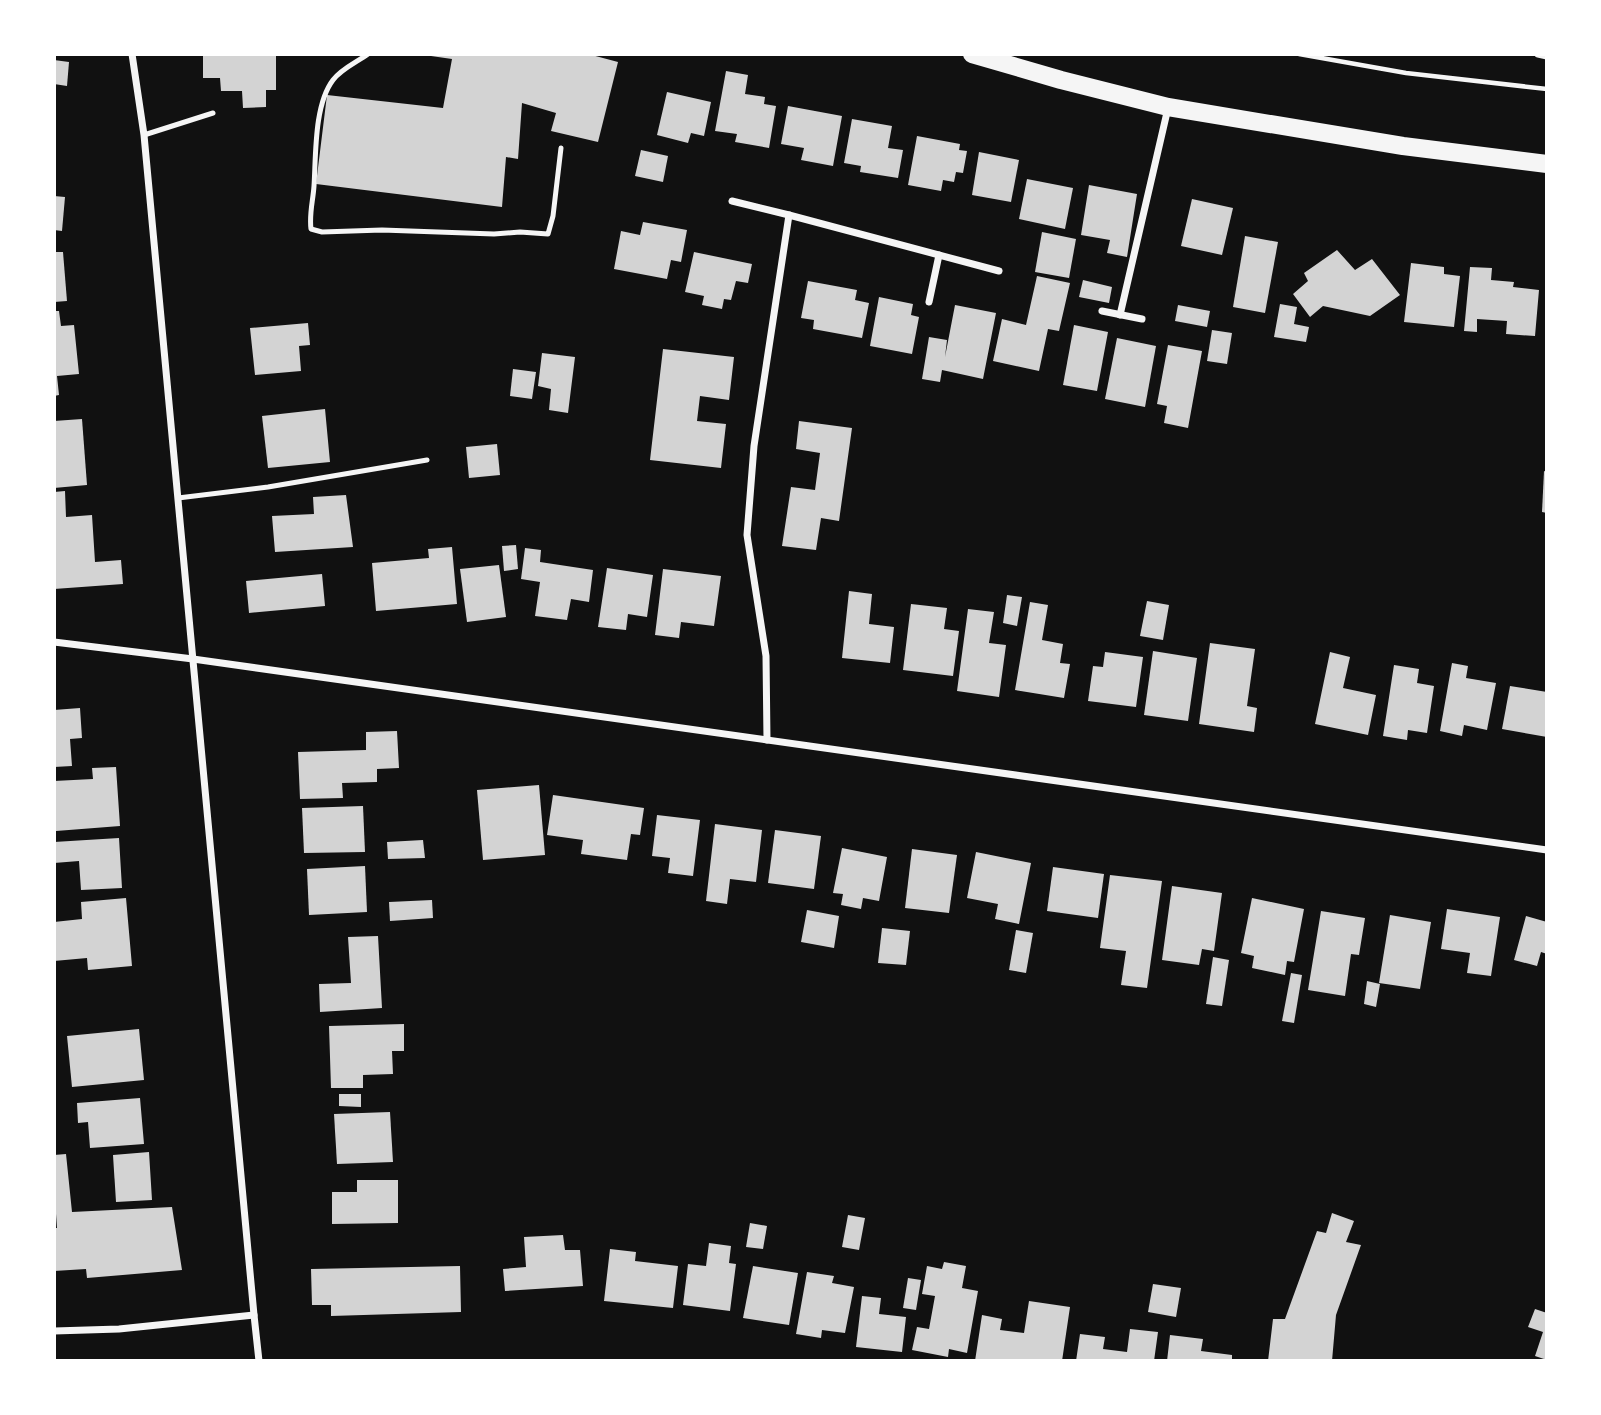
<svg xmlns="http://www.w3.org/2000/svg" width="1601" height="1415" font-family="Karla,sans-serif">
<rect width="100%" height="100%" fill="#111"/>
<!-- building -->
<g fill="#d3d3d3">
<polygon points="203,54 276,54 276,90 266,90 266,107 243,108 242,91 221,91 220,78 203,78"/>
<polygon points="431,54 588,54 618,62 598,142 551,131 556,113 522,103 518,159 506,157 502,207 316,184 327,95 443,108 452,59 431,56"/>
<polygon points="54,60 69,62 67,86 54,84"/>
<polygon points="726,71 748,75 745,94 765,97 764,104 776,106 769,148 735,142 737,134 715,131"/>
<polygon points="667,92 711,102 704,136 691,133 688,143 657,135"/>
<polygon points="788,106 842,116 833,166 801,160 804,148 781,144"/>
<polygon points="852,119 892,126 888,148 903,150 898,178 860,172 861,166 844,163"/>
<polygon points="917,136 960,144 959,150 967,151 963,173 956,172 954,182 943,180 941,191 908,185"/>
<polygon points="641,150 668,156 663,182 635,176"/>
<polygon points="979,152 1019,160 1011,202 972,195"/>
<polygon points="1027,179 1073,188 1065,229 1019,219"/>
<polygon points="1089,185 1137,194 1127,257 1107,253 1110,240 1081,235"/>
<polygon points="54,196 65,197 62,231 54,230"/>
<polygon points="1192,199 1233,208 1222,255 1181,246"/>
<polygon points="643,222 687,230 681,262 671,260 667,279 614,269 621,231 640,235"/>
<polygon points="1042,232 1076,239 1069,278 1035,272"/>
<polygon points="1245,236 1278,242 1265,313 1233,307"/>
<polygon points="1337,250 1355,270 1372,259 1400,295 1370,316 1323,306 1310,317 1293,294 1308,281 1304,273"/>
<polygon points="54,252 63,252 67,301 54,302"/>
<polygon points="694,252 752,264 748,283 736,281 731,300 724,299 722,309 702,305 704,296 685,292"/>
<polygon points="1411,263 1444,267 1444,274 1460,276 1454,327 1404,322"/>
<polygon points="1470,267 1492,268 1491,280 1514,282 1513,287 1539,290 1535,336 1506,334 1507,321 1477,319 1477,332 1464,331"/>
<polygon points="1037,276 1070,283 1059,331 1048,329 1039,371 993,361 1002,319 1026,325"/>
<polygon points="1083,280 1112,287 1109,303 1079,297"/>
<polygon points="808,281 857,290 855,300 869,303 862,338 813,329 814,320 801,318"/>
<polygon points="879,297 913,304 911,315 919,317 912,354 870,346"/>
<polygon points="1280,304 1297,307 1294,324 1309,327 1306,342 1274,337"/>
<polygon points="955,305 996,313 983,379 942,370 940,382 922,379 929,337 947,340 945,357"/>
<polygon points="1178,305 1210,311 1207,327 1175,321"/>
<polygon points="54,311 59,311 61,326 74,325 79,374 57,376 59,395 54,396"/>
<polygon points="308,323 310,345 299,346 301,371 255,375 250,328"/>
<polygon points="1074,325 1108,332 1097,391 1063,385"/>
<polygon points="1212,330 1232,333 1227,364 1207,361"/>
<polygon points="1117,338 1156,346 1145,407 1105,399"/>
<polygon points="1168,345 1202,351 1188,428 1164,423 1167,406 1157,404"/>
<polygon points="663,349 734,357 729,400 700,396 697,421 726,424 721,468 650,460"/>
<polygon points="542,353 575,357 568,413 549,410 551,389 538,386"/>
<polygon points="513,369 536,372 532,399 510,396"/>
<polygon points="325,409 330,462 268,468 262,416"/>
<polygon points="82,419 87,485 54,488 54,421"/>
<polygon points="799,421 852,428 839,521 821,518 816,550 782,546 791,487 815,490 820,453 796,449"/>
<polygon points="497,444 500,475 469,478 466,447"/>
<polygon points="1544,471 1547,472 1547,513 1542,512"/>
<polygon points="65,491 66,517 92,515 95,562 121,560 123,584 54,589 54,492"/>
<polygon points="346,495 353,547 275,552 272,516 314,514 313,497"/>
<polygon points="516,545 518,569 504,571 502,546"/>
<polygon points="452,547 457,604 376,611 372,563 429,558 428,549"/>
<polygon points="525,548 541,550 540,562 593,570 589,602 571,599 567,620 535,616 540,582 521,579"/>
<polygon points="499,565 506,617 467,622 460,569"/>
<polygon points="607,568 653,575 647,617 628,614 626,630 598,627"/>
<polygon points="663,569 721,576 714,626 681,622 679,638 655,635"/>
<polygon points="322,574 325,606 249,613 246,581"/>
<polygon points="849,591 872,594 869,624 894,627 890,663 842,658"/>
<polygon points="1007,595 1022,597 1017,626 1003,623"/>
<polygon points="1147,601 1169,605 1163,640 1140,636"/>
<polygon points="1030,602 1048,605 1042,640 1063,644 1060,663 1070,664 1064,698 1015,690"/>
<polygon points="911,604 947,608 944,629 959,631 953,676 903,670"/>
<polygon points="968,609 994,612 989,643 1006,645 999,697 957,691"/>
<polygon points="1210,643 1255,649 1247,706 1257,708 1254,732 1199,724"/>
<polygon points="1153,651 1197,658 1188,721 1144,715"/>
<polygon points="1105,652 1143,657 1136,707 1088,701 1093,666 1103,667"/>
<polygon points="1330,652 1350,657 1343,688 1376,695 1368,735 1315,724"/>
<polygon points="1452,663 1468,666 1466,678 1496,683 1487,730 1464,725 1462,736 1440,731"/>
<polygon points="1394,665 1419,669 1417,683 1434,686 1427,733 1408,730 1407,740 1383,736"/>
<polygon points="1510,686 1547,692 1547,737 1502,729"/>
<polygon points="80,708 82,738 70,739 72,766 54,767 54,710"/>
<polygon points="397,731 399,768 377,769 377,782 342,783 343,798 300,799 298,752 366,750 366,732"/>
<polygon points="116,767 120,826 56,831 54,817 54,781 93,779 92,768"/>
<polygon points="539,785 545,855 483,860 477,790"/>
<polygon points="553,795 644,808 640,835 631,834 627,860 581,854 583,840 547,835"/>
<polygon points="363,806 365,852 304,853 302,808"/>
<polygon points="657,815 700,820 693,876 668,873 670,858 652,856"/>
<polygon points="715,824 762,830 756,882 730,879 727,904 706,901"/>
<polygon points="775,830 821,836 814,889 768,883"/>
<polygon points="119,838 122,888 81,890 79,861 54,863 54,842"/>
<polygon points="423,840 425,858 388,859 387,842"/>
<polygon points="842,848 887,857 879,901 863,898 861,909 841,905 843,894 833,893"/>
<polygon points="912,849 957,855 949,913 905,908"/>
<polygon points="976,852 1031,863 1019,924 995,919 998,904 967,898"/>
<polygon points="365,866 367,912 309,915 307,869"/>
<polygon points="1053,867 1104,874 1098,918 1047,911"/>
<polygon points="1110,875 1162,881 1147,988 1121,985 1126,951 1100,948"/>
<polygon points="1172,886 1222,893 1214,951 1202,949 1199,965 1162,960"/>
<polygon points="126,898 132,966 88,970 87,958 54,961 54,922 82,919 81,902"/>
<polygon points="1252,898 1304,909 1294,962 1287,961 1285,975 1252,968 1254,956 1241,953"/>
<polygon points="432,900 433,918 390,921 389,902"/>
<polygon points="1447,909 1500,917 1491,976 1467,973 1470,953 1441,949"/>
<polygon points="807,910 839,916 834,948 801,942"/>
<polygon points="1321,911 1365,918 1359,955 1351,954 1345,996 1308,990"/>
<polygon points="1390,915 1431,922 1420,989 1379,983"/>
<polygon points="1526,916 1547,922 1547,954 1541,952 1537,966 1514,960"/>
<polygon points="882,928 910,931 906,965 878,963"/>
<polygon points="1016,930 1033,933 1026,973 1009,970"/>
<polygon points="378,936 382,1008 320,1012 319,984 351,983 348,937"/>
<polygon points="1213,957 1229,960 1222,1006 1206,1004"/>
<polygon points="1291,973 1302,975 1294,1023 1282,1021"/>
<polygon points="1367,981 1380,984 1376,1007 1364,1004"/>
<polygon points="404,1024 404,1051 392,1051 393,1074 363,1075 363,1088 331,1088 329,1026"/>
<polygon points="139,1029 144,1080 72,1087 67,1036"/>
<polygon points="339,1094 361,1094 361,1107 339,1106"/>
<polygon points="140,1098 144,1144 90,1148 88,1122 78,1123 77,1103"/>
<polygon points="390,1112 393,1162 337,1164 334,1114"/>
<polygon points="149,1152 152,1200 116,1202 113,1155"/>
<polygon points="66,1154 72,1212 172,1207 182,1270 87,1278 86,1269 54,1271 54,1228 57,1228 56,1214 54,1214 54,1155"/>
<polygon points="357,1180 398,1180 398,1223 332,1224 332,1192 357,1192"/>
<polygon points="1332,1213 1354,1221 1346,1242 1361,1245 1336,1315 1332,1361 1268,1361 1273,1319 1285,1319 1317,1231 1326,1233"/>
<polygon points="848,1215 865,1218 859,1250 842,1247"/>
<polygon points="750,1223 767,1226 763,1249 746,1247"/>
<polygon points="563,1235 565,1250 580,1250 583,1286 505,1291 503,1269 526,1267 524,1237"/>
<polygon points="709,1243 731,1246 729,1263 736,1264 730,1311 683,1305 688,1264 706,1266"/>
<polygon points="610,1249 636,1252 635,1261 678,1266 673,1308 604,1301"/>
<polygon points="944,1262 966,1266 962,1288 978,1291 967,1353 949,1349 948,1357 912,1350 917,1327 929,1329 935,1296 922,1294 927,1266 942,1269"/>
<polygon points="460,1266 461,1312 331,1316 331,1305 312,1305 311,1269"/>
<polygon points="753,1266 798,1273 789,1325 743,1318"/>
<polygon points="807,1272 834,1276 832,1283 854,1287 845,1333 822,1330 821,1338 796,1334"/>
<polygon points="908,1278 921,1280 916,1310 903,1308"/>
<polygon points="1153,1284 1181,1288 1176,1317 1148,1312"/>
<polygon points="862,1296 881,1298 879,1314 906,1317 902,1352 856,1347"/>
<polygon points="1029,1301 1070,1307 1062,1361 975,1361 982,1315 1002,1319 1000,1330 1024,1333"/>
<polygon points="1535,1309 1547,1313 1547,1360 1535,1356 1543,1332 1528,1327"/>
<polygon points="1130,1329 1158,1332 1154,1361 1076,1361 1080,1334 1105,1337 1103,1349 1127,1352"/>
<polygon points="1170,1335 1203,1339 1201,1351 1232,1355 1232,1361 1167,1361"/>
</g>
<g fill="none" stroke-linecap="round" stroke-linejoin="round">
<!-- path -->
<polyline stroke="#f5f5f5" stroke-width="4.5" points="1299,54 1406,73 1547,89"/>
<!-- service -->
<g stroke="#f5f5f5" stroke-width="5">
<path d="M368,54C357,62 341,69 333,80C314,105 316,155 314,186C313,201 309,214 311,229L322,232L382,230L494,234L520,232L548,234L553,216L561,148"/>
<polyline points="144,135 213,113"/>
<polyline points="178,498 268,487 427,460"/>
</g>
<!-- minor -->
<g stroke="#f5f5f5" stroke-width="7">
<polyline points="132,54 144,135 254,1315 259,1361"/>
<polyline points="1538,54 1547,56"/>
<polyline points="732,201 789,215 999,271"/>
<polyline points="929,302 939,255"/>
<polyline points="1102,311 1142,319"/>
<polyline points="1120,315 1168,108"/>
<polyline points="54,642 193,659 1547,850"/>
<polyline points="767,740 766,656 747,535 754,446 789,215"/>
<polyline points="54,1331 119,1329 254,1315"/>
</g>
<!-- primary -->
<polyline stroke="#f5f5f5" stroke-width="18" points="972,54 1061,80 1168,107 1403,146 1547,164"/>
</g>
<!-- border -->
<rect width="1601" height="1415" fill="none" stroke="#ffffff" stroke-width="112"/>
</svg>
